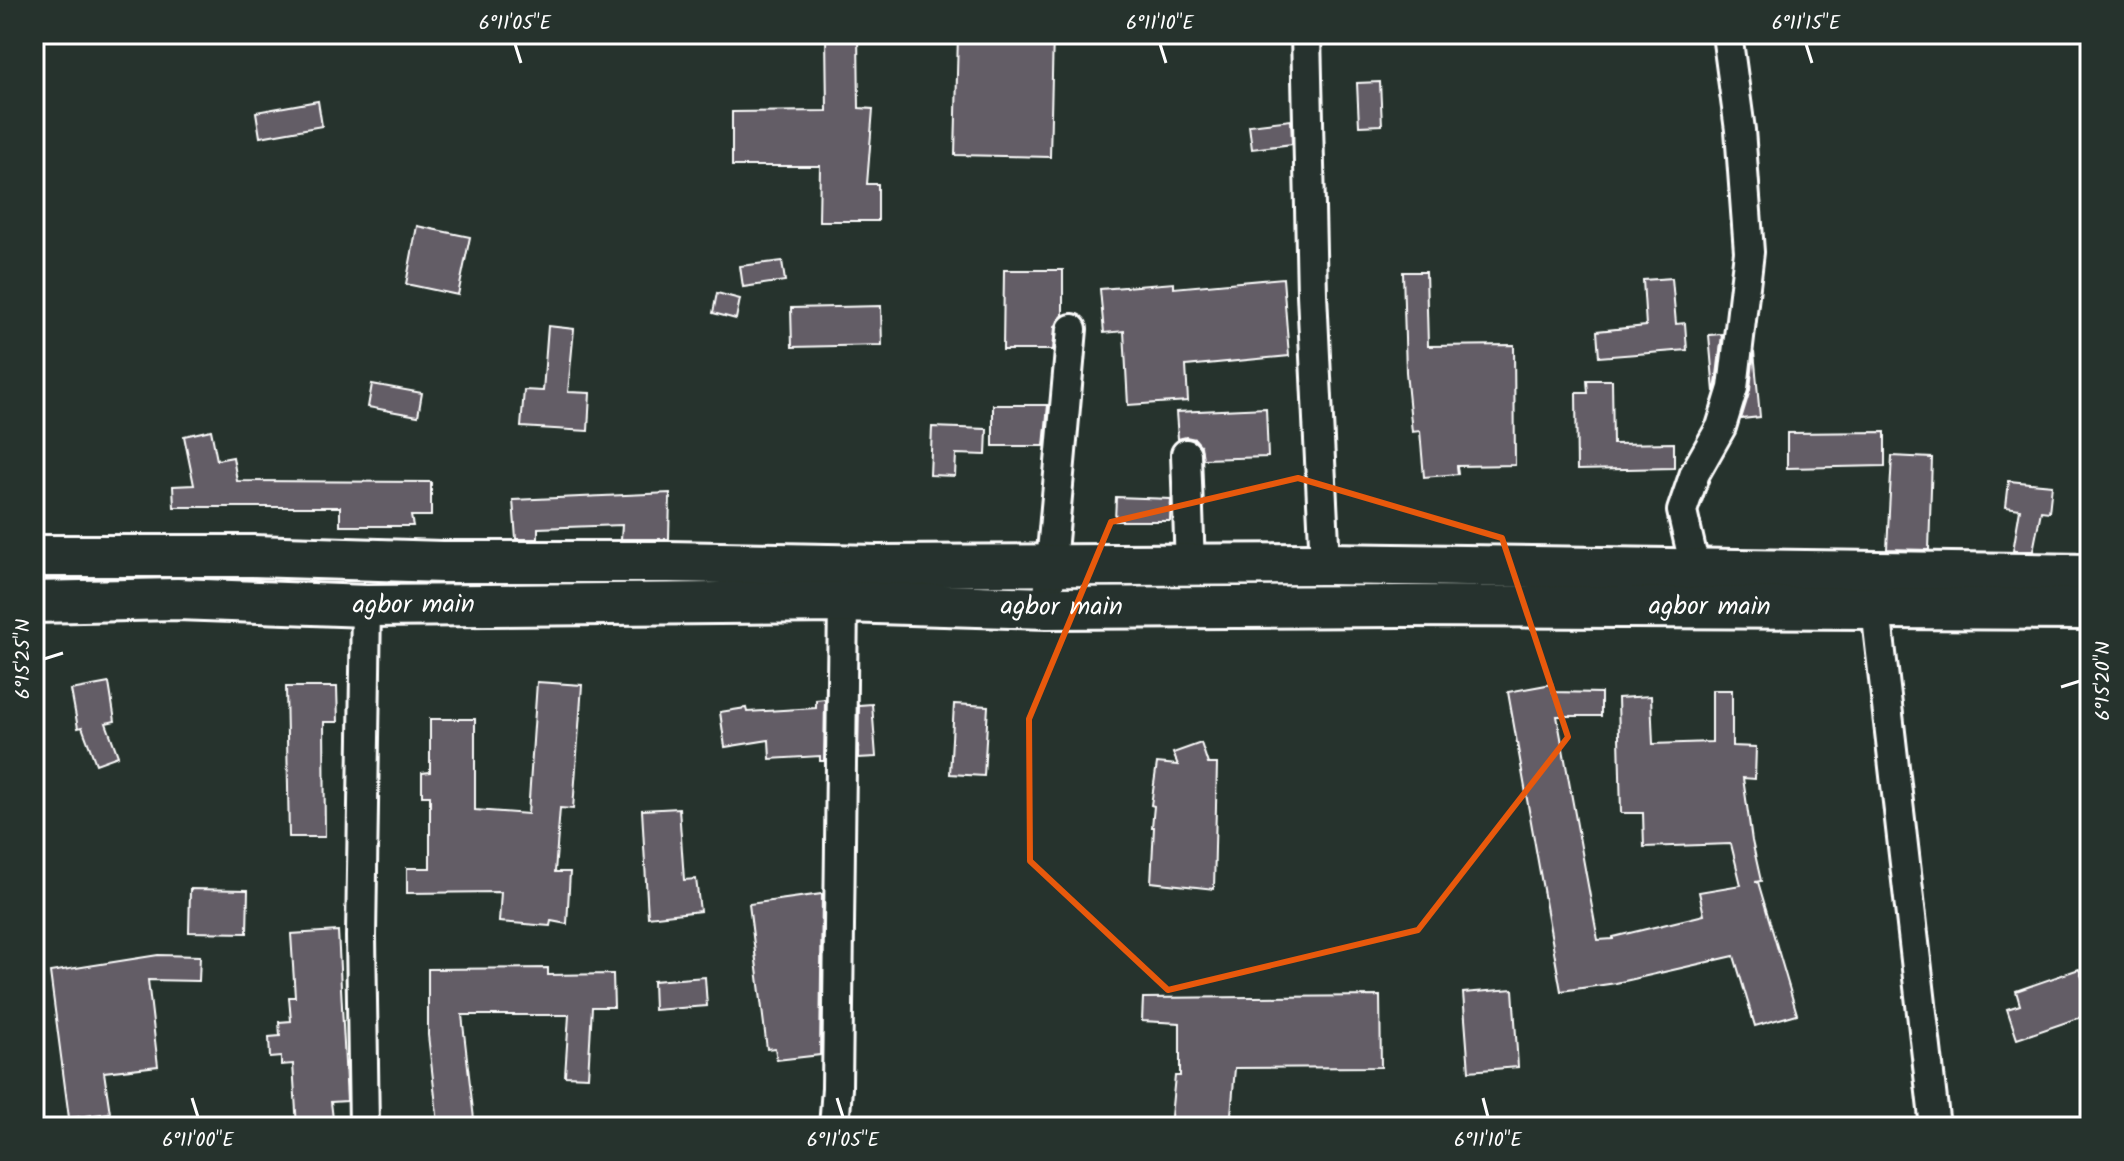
<svg xmlns="http://www.w3.org/2000/svg" width="2124" height="1161" font-family="Kalam,sans-serif">
<rect width="100%" height="100%" fill="#26332d"/>
<filter id="ink" filterUnits="userSpaceOnUse"><feTurbulence type="fractalNoise" baseFrequency=".0125" numOctaves="2"/><feDisplacementMap in="SourceGraphic" scale="16" xChannelSelector="R" yChannelSelector="G"/><feConvolveMatrix kernelMatrix="1 2 1 2 8 2 1 2 1" color-interpolation-filters="sRGB"/></filter>
<g filter="url(#ink)">
<!-- building -->
<g fill="#635d66" stroke="#fff" stroke-width="2">
<polygon points="826,34 858,34 859,108 873,109 867,184 878,184 878,221 819,221 820,166 732,166 732,112 827,111"/>
<polygon points="958,34 1053,34 1050,157 955,155"/>
<polygon points="1380,82 1382,125 1359,126 1357,83"/>
<polygon points="318,101 322,126 260,137 256,112"/>
<polygon points="1291,120 1292,144 1252,149 1249,125"/>
<polygon points="417,226 470,237 458,295 406,284"/>
<polygon points="782,261 785,281 743,287 740,266"/>
<polygon points="1004,270 1063,270 1063,315 1055,327 1053,350 1003,350"/>
<polygon points="1403,272 1426,272 1428,346 1514,345 1515,465 1457,466 1458,474 1424,477 1420,431 1412,432 1406,372"/>
<polygon points="1283,278 1289,356 1186,366 1188,401 1128,405 1124,331 1104,333 1100,289 1174,283 1174,288"/>
<polygon points="1672,278 1676,324 1685,323 1687,350 1599,357 1597,331 1646,326 1643,280"/>
<polygon points="717,293 740,299 736,319 713,313"/>
<polygon points="881,306 882,345 792,347 791,308"/>
<polygon points="548,326 574,329 568,392 590,393 588,431 521,427 524,390 543,391"/>
<polygon points="1722,334 1716,384 1714,392 1709,335"/>
<polygon points="1754,351 1760,417 1741,419 1750,390"/>
<polygon points="1587,380 1612,380 1613,444 1674,443 1674,468 1577,470 1576,393 1588,393"/>
<polygon points="372,384 422,393 418,416 368,407"/>
<polygon points="993,405 1048,405 1044,446 993,446"/>
<polygon points="1266,408 1268,457 1203,459 1201,446 1195,439 1186,437 1178,439 1176,412"/>
<polygon points="932,427 987,429 986,455 956,454 955,476 930,475"/>
<polygon points="211,430 217,460 233,457 237,481 431,482 431,516 411,516 413,526 340,526 340,507 174,507 173,486 194,485 184,436"/>
<polygon points="1885,432 1885,466 1787,468 1787,433"/>
<polygon points="1892,456 1932,458 1929,550 1887,549"/>
<polygon points="2009,481 2052,485 2049,512 2041,511 2033,551 2013,551 2020,509 2006,507"/>
<polygon points="670,493 669,539 621,539 622,525 538,528 538,539 516,539 513,500"/>
<polygon points="1116,497 1171,499 1170,521 1115,521"/>
<polygon points="537,682 582,685 573,809 560,808 555,872 570,872 567,924 551,921 550,926 499,922 501,892 407,893 407,868 430,868 430,796 422,796 422,773 430,772 430,719 475,719 475,810 528,814"/>
<polygon points="109,683 115,721 106,723 118,756 96,764 82,727 78,728 71,690"/>
<polygon points="1552,684 1553,692 1601,693 1601,716 1557,716 1598,940 1613,939 1613,937 1704,915 1699,892 1741,885 1731,844 1644,847 1643,813 1621,813 1618,698 1651,696 1653,744 1712,742 1712,690 1732,690 1732,746 1756,747 1755,779 1743,778 1752,841 1761,881 1755,882 1758,882 1797,1014 1755,1026 1734,956 1616,983 1561,991 1508,692"/>
<polygon points="286,687 337,687 338,722 324,722 325,837 289,837"/>
<polygon points="825,699 824,761 820,761 820,756 770,759 769,740 725,747 720,712 746,708 747,712 816,708 816,700"/>
<polygon points="872,704 876,757 858,758 859,705"/>
<polygon points="954,704 988,706 984,776 950,774"/>
<polygon points="1201,743 1208,764 1217,764 1214,889 1151,882 1154,827 1152,827 1154,806 1151,805 1157,763 1178,765 1173,753"/>
<polygon points="679,808 684,880 696,879 700,911 648,917 642,810"/>
<polygon points="190,889 248,890 247,933 189,932"/>
<polygon points="822,894 820,1055 777,1060 775,1048 767,1049 749,904"/>
<polygon points="338,931 347,1101 331,1102 334,1127 297,1127 293,1064 281,1065 281,1057 270,1058 269,1037 280,1036 279,1022 291,1021 289,997 295,997 291,934"/>
<polygon points="158,955 200,956 199,981 148,980 158,1066 104,1072 110,1113 69,1118 50,972"/>
<polygon points="548,968 548,975 613,974 614,1007 592,1007 588,1077 565,1076 569,1015 462,1015 474,1119 438,1123 428,1035 428,969"/>
<polygon points="2079,969 2090,1000 2090,1014 2017,1039 2007,1009 2020,1005 2016,991"/>
<polygon points="705,977 707,1006 654,1010 653,981"/>
<polygon points="1513,989 1518,1067 1469,1071 1463,993"/>
<polygon points="1380,996 1381,1067 1235,1068 1230,1127 1170,1127 1175,1076 1180,1076 1180,1023 1142,1021 1143,998"/>
</g>
<g fill="none" stroke-linecap="round" stroke-linejoin="round">
<defs>
<g id="minor">
<polyline points="1306,34 1312,294 1325,564"/>
<polyline points="1186,454 1190,566"/>
<polyline points="1695,568 1682,511 1695,473 1721,427 1733,388 1749,252 1740,130 1727,34"/>
<polyline points="1047,608 1072,329"/>
<polyline points="1876,609 1935,1127"/>
<polyline points="364,1127 361,937 366,606"/>
<polyline points="834,1127 837,1088 843,602"/>
</g>
<g id="secondary">
<polyline points="34,556 253,556 442,562 668,562 878,566 1325,564 2090,575"/>
<path id="s1" d="M34,602L177,599L366,606L843,602L1047,608L1401,606L2090,609"/>
</g>
</defs>
<!-- minor casing -->
<use href="#minor" stroke="#fff" stroke-width="34"/>
<!-- secondary casing -->
<use href="#secondary" stroke="#fff" stroke-width="46"/>
<!-- minor -->
<use href="#minor" stroke="#26332d" stroke-width="28"/>
<!-- secondary -->
<use href="#secondary" stroke="#26332d" stroke-width="40"/>
</g>
</g>
<!-- marked area -->
<path fill="none" stroke="#e8590c" stroke-width="6" stroke-linejoin="round" d="M1298,478L1502,538L1568,737L1418,930L1168,990L1030,861L1029,719L1111,522Z"/>
<!-- ticks -->
<path fill="none" stroke="#fff" stroke-width="3" d="M515,44L521,63M1160,44L1166,63M1806,44L1812,63M44,659L63,653M2061,687L2080,681M192,1098L198,1117M837,1098L843,1117M1483,1098L1488,1117"/>
<g text-anchor="middle" dominant-baseline="central" stroke-width="8" stroke-linejoin="round" paint-order="stroke">
<!-- street labels -->
<g font-size="26" fill="#fff" stroke="#26332d">
<text stroke="none"><textPath href="#s1" startOffset="380">agbor main</textPath></text>
<text stroke="none"><textPath href="#s1" startOffset="1028">agbor main</textPath></text>
<text stroke="none"><textPath href="#s1" startOffset="1676">agbor main</textPath></text>
</g>
</g>
<!-- margin -->
<rect width="2124" height="1161" fill="none" stroke="#26332d" stroke-width="88"/>
<rect x="44" y="44" width="2036" height="1073" fill="none" stroke="#fff" stroke-width="3"/>
<g font-size="20" text-anchor="middle" fill="#fff">
<text x="515" y="29">6°11'05"E</text>
<text x="1160" y="29">6°11'10"E</text>
<text x="1806" y="29">6°11'15"E</text>
<text transform="translate(22 659) rotate(-90)" y="7">6°15'25"N</text>
<text transform="translate(2102 681) rotate(-90)" y="7">6°15'20"N</text>
<text x="198" y="1146">6°11'00"E</text>
<text x="843" y="1146">6°11'05"E</text>
<text x="1488" y="1146">6°11'10"E</text>
</g>
</svg>
